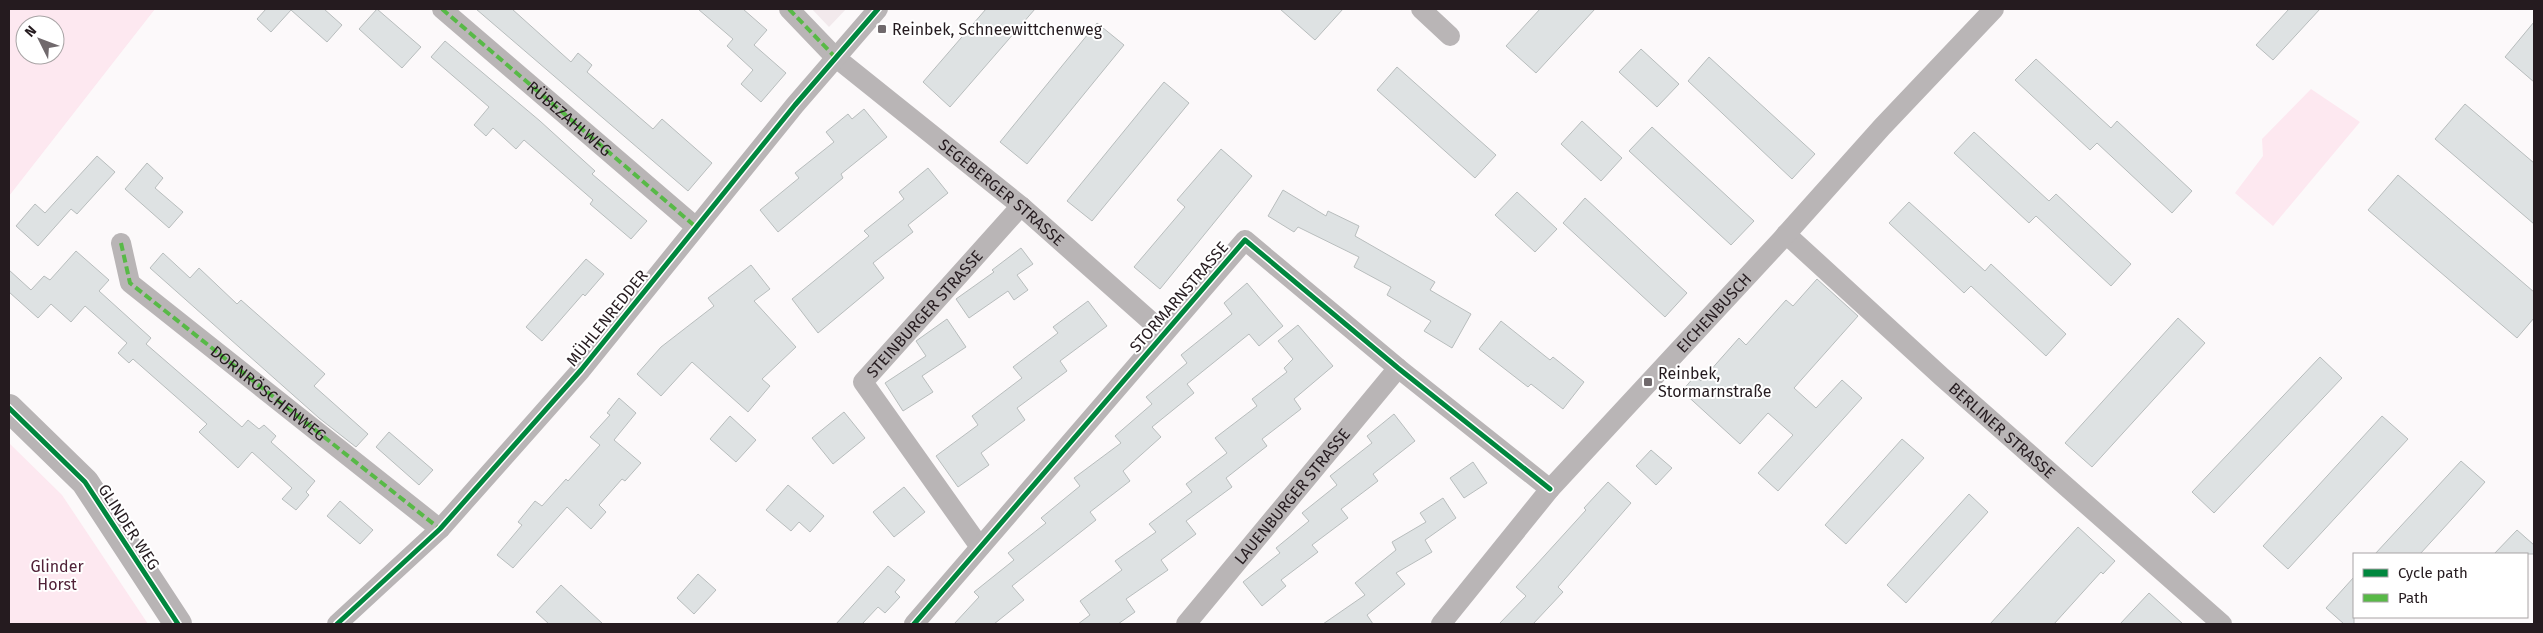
<svg xmlns="http://www.w3.org/2000/svg" width="2543" height="633" font-family="'Fira Sans',sans-serif">
<rect width="100%" height="100%" fill="#fcf9fa"/>
<!-- built -->
<polygon fill="#f2e9ec" points="812,9 846,9 829,27"/>
<!-- green -->
<g fill="#fde8f0" fill-rule="evenodd">
<path d="M9,9H155L9,196ZM25,25H55V55H25Z"/>
<polygon points="2311,89 2360,122 2273,226 2235,193 2263,156 2262,139"/>
<polygon points="9,443 62,495 148,624 9,624"/>
</g>
<!-- building -->
<g fill="#dee2e3" stroke="#b8bdbd">
<polygon points="266,9 324,9 342,25 327,42 291,10 271,32 257,19"/>
<polygon points="377,9 421,47 402,68 359,29"/>
<polygon points="476,9 512,9 571,62 578,53 592,65 587,72 653,129 662,119 712,163 688,191"/>
<polygon points="698,9 743,9 767,30 754,45 786,73 761,102 741,84 753,70 727,46 733,39"/>
<polygon points="986,9 1035,9 950,107 923,82"/>
<polygon points="1280,9 1343,9 1315,40"/>
<polygon points="1540,9 1595,9 1536,73 1506,46"/>
<polygon points="2289,9 2320,9 2273,60 2256,45"/>
<polygon points="2534,22 2534,82 2505,57"/>
<polygon points="1097,23 1124,45 1027,164 1000,142"/>
<polygon points="445,41 540,121 595,171 592,174 647,221 631,239 590,204 593,200 524,140 516,149 493,128 486,136 474,125 489,107 431,57"/>
<polygon points="1641,49 1679,84 1657,107 1619,72"/>
<polygon points="1709,57 1815,154 1792,179 1688,81"/>
<polygon points="2036,59 2111,128 2117,121 2192,191 2172,213 2097,143 2090,150 2015,80"/>
<polygon points="1397,67 1496,155 1475,178 1377,90"/>
<polygon points="1164,82 1189,103 1092,221 1067,201"/>
<polygon points="2465,104 2534,163 2534,224 2435,139"/>
<polygon points="864,109 887,137 841,174 843,178 778,232 760,210 799,178 795,173 834,142 826,132 848,114 852,119"/>
<polygon points="1582,121 1622,158 1601,181 1561,144"/>
<polygon points="1652,127 1754,221 1731,245 1629,151"/>
<polygon points="1974,132 2049,201 2056,194 2131,264 2111,286 2036,216 2029,223 1954,153"/>
<polygon points="1221,149 1252,176 1160,289 1134,267 1185,207 1177,200"/>
<polygon points="97,156 115,172 77,214 71,209 38,246 16,226 35,204 45,213"/>
<polygon points="147,163 163,178 155,188 183,212 169,228 125,189"/>
<polygon points="928,168 948,193 908,225 913,232 873,263 884,278 818,333 792,299 869,236 864,231 904,199 899,192"/>
<polygon points="2398,175 2534,292 2534,318 2517,338 2368,210"/>
<polygon points="1283,190 1326,216 1328,211 1359,226 1355,236 1435,282 1430,290 1471,314 1452,348 1424,331 1431,321 1387,295 1391,287 1354,267 1359,257 1298,227 1294,232 1268,216"/>
<polygon points="1517,192 1557,229 1535,252 1495,215"/>
<polygon points="1585,198 1687,293 1665,317 1563,223"/>
<polygon points="1909,202 1985,271 1991,264 2066,334 2046,356 1971,286 1964,293 1889,223"/>
<polygon points="1021,248 1033,264 1017,275 1028,290 1014,300 1008,291 969,318 956,299 994,272 992,270"/>
<polygon points="76,251 109,280 99,291 151,338 146,344 242,427 248,420 259,429 264,425 276,436 271,442 315,481 306,492 309,495 296,510 282,499 292,488 252,452 238,468 199,432 207,424 133,359 129,363 118,353 127,343 85,306 71,322 51,304 38,318 9,292 9,270 31,290 44,276 50,280"/>
<polygon points="163,253 190,278 199,268 237,304 241,300 325,374 314,386 368,434 356,447 319,418 150,268"/>
<polygon points="586,259 604,274 585,296 583,294 542,341 526,327"/>
<polygon points="751,265 770,289 754,301 796,347 762,379 770,386 748,412 692,362 661,396 637,374 661,347 714,306 708,298"/>
<polygon points="1817,279 1858,316 1794,388 1816,408 1842,380 1862,398 1778,491 1758,473 1793,435 1768,413 1740,444 1682,391 1695,376 1701,381 1739,338 1746,345 1786,300 1793,306"/>
<polygon points="1247,283 1283,326 1259,346 1249,334 1187,384 1194,393 1152,427 1161,437 1123,471 1130,481 1090,512 1096,520 1012,586 1024,600 994,624 954,624 979,597 974,592 1014,560 1008,553 1046,523 1041,518 1080,486 1074,478 1121,443 1115,436 1152,404 1146,397 1187,363 1181,355 1232,314 1224,303"/>
<polygon points="1088,301 1107,326 1060,361 1067,371 1017,408 1025,420 981,453 989,465 958,487 936,456 978,425 972,416 1022,378 1013,367 1058,333 1053,327"/>
<polygon points="2178,318 2205,343 2092,467 2065,443"/>
<polygon points="947,319 966,347 922,376 933,392 903,411 885,383 926,356 916,341"/>
<polygon points="1501,321 1550,360 1553,357 1584,382 1563,409 1531,384 1528,387 1479,349"/>
<polygon points="1298,325 1333,366 1294,399 1301,409 1262,439 1267,446 1226,478 1232,487 1186,521 1196,534 1161,560 1168,570 1126,599 1135,612 1118,624 1078,624 1090,615 1080,601 1122,570 1115,561 1156,532 1149,524 1192,492 1186,484 1227,453 1215,438 1257,406 1252,399 1287,372 1284,368 1293,359 1278,341"/>
<polygon points="2320,357 2342,378 2214,513 2192,492"/>
<polygon points="619,398 636,413 614,440 641,463 625,481 622,479 599,505 606,512 591,529 567,507 513,568 497,555 522,525 518,522 535,501 542,506 566,479 568,481 600,445 590,437 610,415 607,413"/>
<polygon points="844,412 865,438 833,464 812,438"/>
<polygon points="1394,414 1415,441 1373,474 1378,481 1341,509 1348,518 1312,545 1318,552 1281,580 1286,586 1262,606 1243,582 1280,553 1276,548 1309,521 1302,513 1337,485 1330,476 1372,443 1367,436"/>
<polygon points="730,416 756,440 736,462 710,439"/>
<polygon points="2382,416 2408,439 2288,569 2263,546"/>
<polygon points="389,432 433,470 419,485 376,447"/>
<polygon points="1902,439 1924,458 1846,544 1825,525"/>
<polygon points="1651,450 1672,468 1656,485 1636,466"/>
<polygon points="2461,461 2485,482 2462,508 2420,554 2375,554"/>
<polygon points="1473,462 1487,483 1464,498 1450,478"/>
<polygon points="1608,482 1631,503 1558,587 1563,592 1533,624 1499,624 1526,596 1516,587 1586,510 1584,508"/>
<polygon points="788,485 824,516 810,532 799,522 791,531 766,510"/>
<polygon points="904,487 925,512 894,537 873,512"/>
<polygon points="1969,494 1988,512 1906,603 1887,585"/>
<polygon points="1443,498 1456,518 1425,540 1432,552 1396,573 1405,584 1367,615 1373,624 1323,624 1365,595 1355,583 1396,550 1392,542 1426,522 1420,513"/>
<polygon points="340,501 373,530 360,544 327,516"/>
<polygon points="2078,527 2115,561 2103,574 2101,572 2054,624 1990,624"/>
<polygon points="2517,530 2534,545 2534,554 2494,554"/>
<polygon points="888,566 905,580 895,592 900,597 885,613 878,607 862,624 836,624"/>
<polygon points="698,574 716,590 694,614 677,598"/>
<polygon points="2354,577 2354,624 2344,624 2326,608"/>
<polygon points="561,585 603,624 549,624 536,612"/>
<polygon points="2149,593 2183,624 2120,624"/>
</g>
<g fill="none" stroke-linecap="round" stroke-linejoin="round">
<!-- street -->
<g stroke="#b9b5b6" stroke-width="20">
<path id="s1" d="M442,9L696,227"/>
<path id="s2" d="M789,9L835,57L1021,206L1164,333"/>
<polyline points="1421,9 1450,36"/>
<path id="s3" d="M1786,234L1942,377L2222,624"/>
<path id="s4" d="M121,243L130,283L440,529"/>
<path id="s5" d="M980,547L863,382L1021,206"/>
<polyline points="337,624 440,529 581,370 795,105 878,9"/>
<polyline points="914,624 1245,240 1398,368 1550,489"/>
<path id="s6" d="M1186,624L1398,368"/>
<path id="s7" d="M1441,624L1550,489L1781,240L1882,127L1994,9"/>
</g>
<!-- secondary -->
<polyline stroke="#b8b4b5" stroke-width="28" points="9,408 85,482 178,624"/>
<!-- quiet -->
<g stroke="#58b947" stroke-width="4" stroke-dasharray="8 4" stroke-linecap="butt">
<polyline points="442,9 696,227"/>
<polyline points="789,9 835,57"/>
<polyline points="121,243 130,283 440,529"/>
</g>
<defs>
<g id="cycleway">
<polyline points="9,408 85,482 178,624"/>
<polyline points="337,624 440,529 581,370 795,105 878,9"/>
<polyline points="914,624 1245,240 1398,368 1550,489"/>
</g>
</defs>
<!-- cycleway casing -->
<use href="#cycleway" stroke="#fff" stroke-width="8"/>
<!-- cycleway -->
<use href="#cycleway" stroke="#00873e" stroke-width="5"/>
</g>
<!-- markers -->
<g fill="#70696c" stroke="#fff" stroke-width="2">
<rect x="877" y="24" width="10" height="10" rx="2.5"/>
<rect x="1643" y="377" width="10" height="10" rx="2.5"/>
</g>
<g text-anchor="middle" dominant-baseline="central" stroke-width="4" stroke-linejoin="round" paint-order="stroke">
<!-- poi labels -->
<g font-size="16" fill="#251b1f" stroke="#fff" text-anchor="start">
<text x="892" y="29">Reinbek, Schneewittchenweg</text>
<text x="1658" y="373">Reinbek,<tspan x="1658" dy="18">Stormarnstraße</tspan></text>
</g>
<!-- street labels -->
<g font-size="16" fill="#251b1f" stroke="#fff">
<text stroke="none"><textPath href="#s1" startOffset="168">RÜBEZAHLWEG</textPath></text>
<text stroke="none"><textPath href="#s2" startOffset="281">SEGEBERGER STRASSE</textPath></text>
<text transform="translate(1179 297) rotate(-49)">STORMARNSTRASSE</text>
<text stroke="none"><textPath href="#s7" startOffset="414">EICHENBUSCH</textPath></text>
<text stroke="none"><textPath href="#s5" startOffset="294">STEINBURGER STRASSE</textPath></text>
<text transform="translate(607 318) rotate(-51)">MÜHLENREDDER</text>
<text stroke="none"><textPath href="#s4" startOffset="218">DORNRÖSCHENWEG</textPath></text>
<text stroke="none"><textPath href="#s3" startOffset="292">BERLINER STRASSE</textPath></text>
<text stroke="none"><textPath href="#s6" startOffset="166">LAUENBURGER STRASSE</textPath></text>
<text transform="translate(129 527) rotate(57)">GLINDER WEG</text>
</g>
<!-- park labels -->
<g font-size="16" fill="#502137" stroke="#fff">
<text x="57" y="566">Glinder<tspan x="57" dy="18">Horst</tspan></text>
</g>
</g>
<!-- border -->
<rect width="2543" height="633" fill="none" stroke="#251b1f" stroke-width="20"/>
<!-- legend -->
<rect x="2353" y="553" width="175" height="65" fill="#ffffff" stroke="#a8a4a5"/>
<rect x="2363" y="569" width="25" height="8" fill="#00873e" stroke="#a8a4a5"/>
<text x="2398" y="578" font-size="15" fill="#251b1f">Cycle path</text>
<rect x="2363" y="594" width="25" height="8" fill="#58b947" stroke="#a8a4a5"/>
<text x="2398" y="603" font-size="15" fill="#251b1f">Path</text>
<!-- north arrow -->
<g transform="translate(40 40) rotate(312)"><circle r="24" fill="#ffffff" stroke="#a8a4a5"/>
<path d="M0-4L9 19L0 12L-9 19Z" fill="#70696c"/>
<text y="-8" font-size="14" font-weight="bold" text-anchor="middle" fill="#251b1f">N</text>
</g>
</svg>
